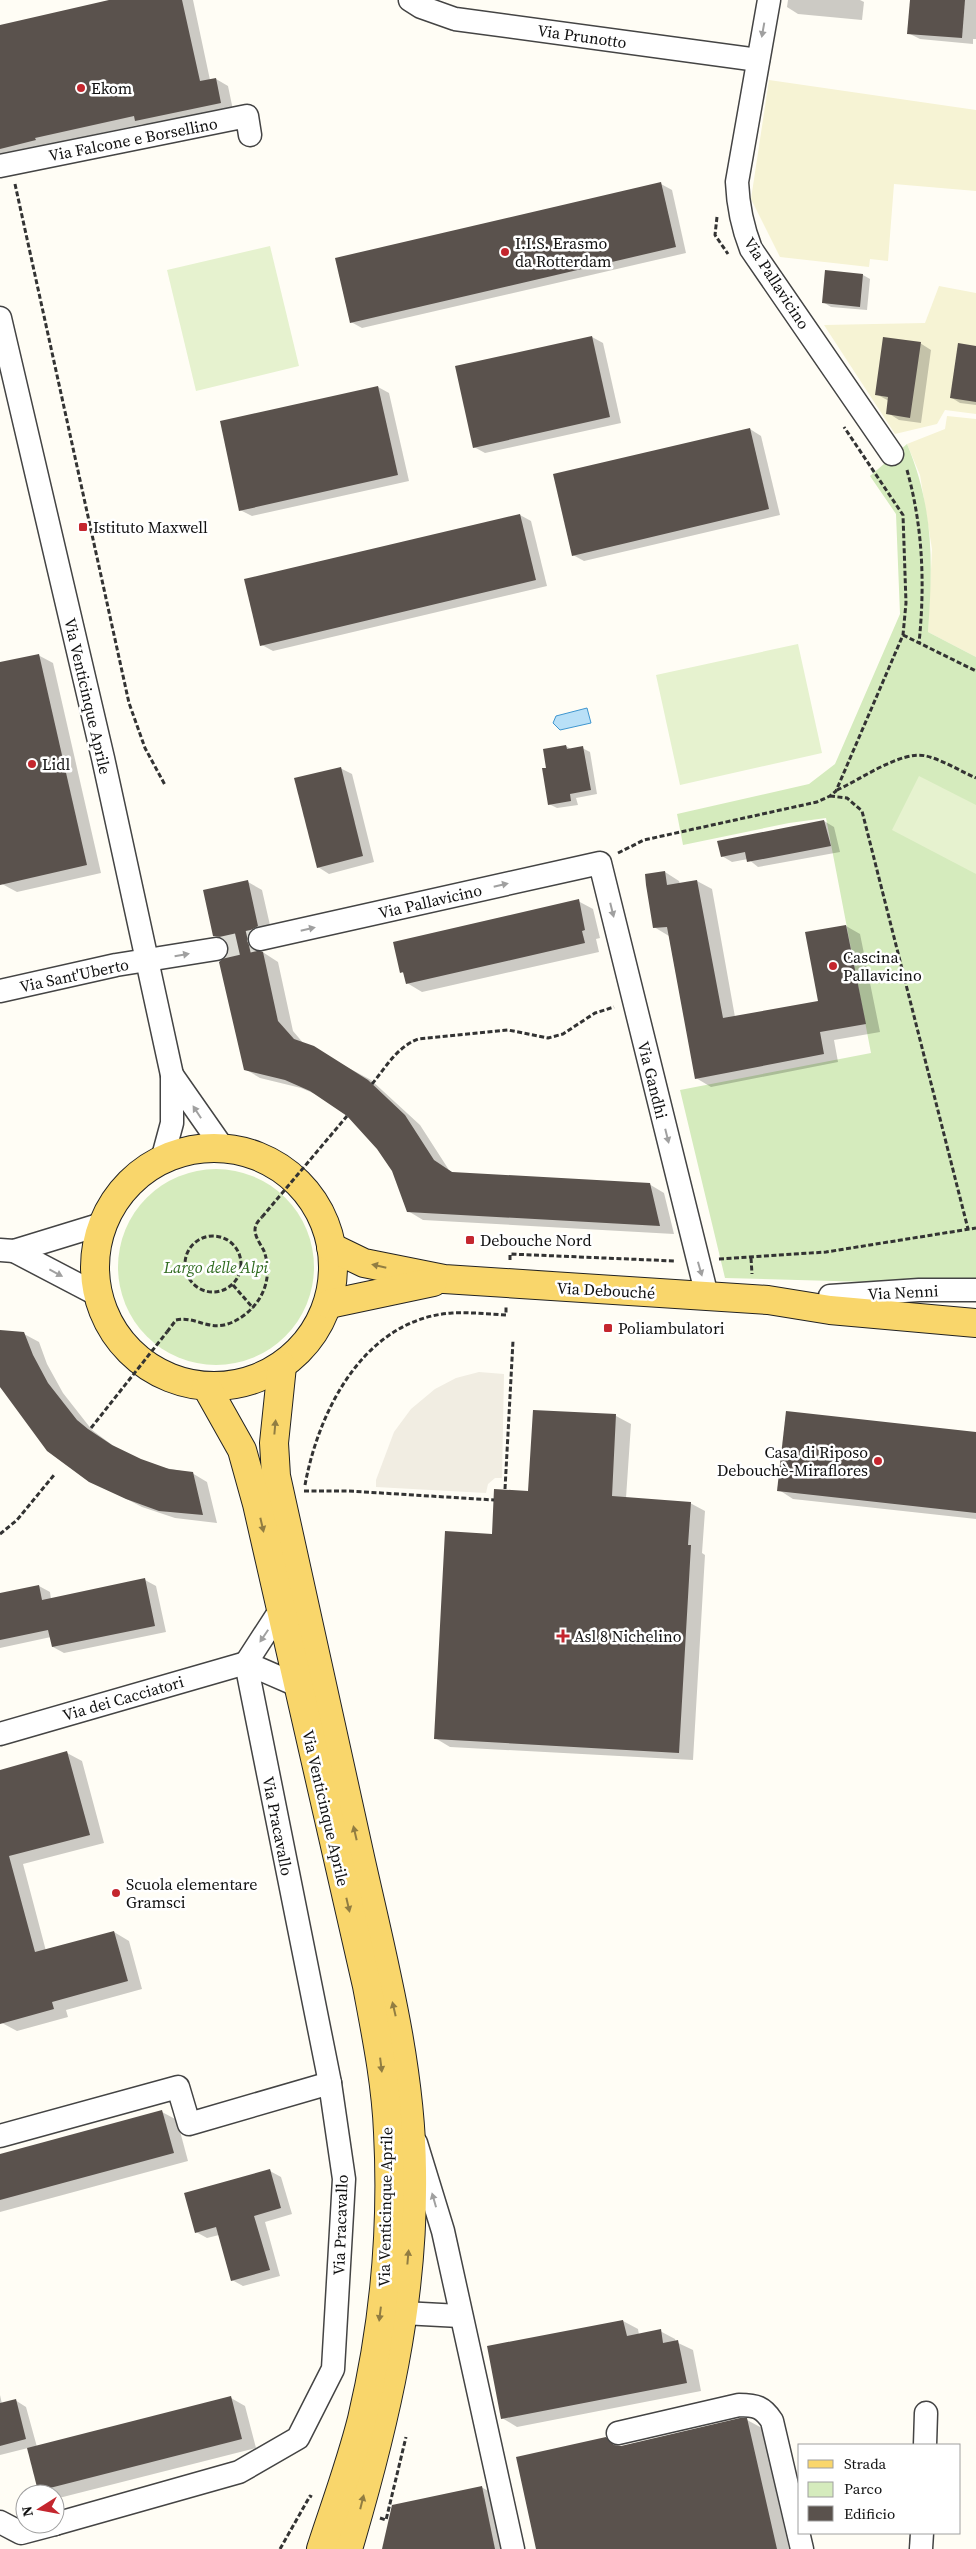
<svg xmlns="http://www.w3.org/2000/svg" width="976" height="2549" font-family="'Source Serif 4',serif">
<rect width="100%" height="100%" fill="#fffdf5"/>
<!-- farmland -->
<g fill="#f6f3d4">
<polygon points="769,80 976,110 976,191 894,184 888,261 870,259 869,267 780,257 751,199"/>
<polygon points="939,286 976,293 976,414 945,410 937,424 895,434 824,325 925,323"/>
<polygon points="947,416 976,419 976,657 928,632 932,549 920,475 907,444 945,429"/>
</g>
<!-- green -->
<g fill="#d5ebbd">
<path d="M907,444C934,509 933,563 928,632L976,657V1285L725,1278L680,1090L871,1053L826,818L789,823L683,845L677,814L809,784L835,764L900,614L896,514L870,476Z"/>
<circle cx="216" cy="1267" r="98"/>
</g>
<!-- pitch -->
<g fill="#e6f2cf">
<polygon points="270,246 299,366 196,391 167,270"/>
<polygon points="798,644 822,753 680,785 656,675"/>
<polygon points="919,776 976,805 976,874 892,830"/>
</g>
<!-- plaza -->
<polygon fill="#f1ede2" points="479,1372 504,1374 502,1478 495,1478 488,1484 486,1493 376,1487 376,1480 394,1432 411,1409 435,1389 456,1378"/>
<!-- water -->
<polygon fill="#b9e0f7" stroke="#3f96cf" points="587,708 591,723 560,730 553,723 556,716"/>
<!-- shadow -->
<g fill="#0003">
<polygon points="111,0 193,0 210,80 216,79 228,86 233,110 149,128 143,124 47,145 48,147 0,159 0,27"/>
<polygon points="788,0 860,0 864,2 862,20 798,14 787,7"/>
<polygon points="911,0 976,0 976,39 973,39 973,44 920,39 908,33"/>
<polygon points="661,184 672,190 686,253 362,328 351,322"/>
<polygon points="863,275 870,279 867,310 831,307 823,302"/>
<polygon points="592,337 603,343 621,423 485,453 474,447"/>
<polygon points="920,343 931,350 921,423 899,420 888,413 889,401 876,394"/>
<polygon points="976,347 976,405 960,403 952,398"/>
<polygon points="378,387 389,393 409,481 252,516 240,510"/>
<polygon points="750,429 761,436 780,515 584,561 573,555"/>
<polygon points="520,515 531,521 547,586 273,651 262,645 246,580"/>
<polygon points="38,655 53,663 101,873 17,892 2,884 0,873 0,664"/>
<polygon points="566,746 572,750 582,748 590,752 597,794 576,798 578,805 557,808 549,804 547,769"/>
<polygon points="340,768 352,774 374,862 329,874 318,867"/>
<polygon points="824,821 834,827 840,852 758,867 748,859 732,862 722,856"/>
<polygon points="665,872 679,881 680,884 697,881 712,889 735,1017 819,1002 846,926 860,934 880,1032 834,1040 838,1062 711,1087 696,1078 669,936 654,927"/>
<polygon points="248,882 262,890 272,934 265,938 261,951 278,962 293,1031 304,1044 371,1080 420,1125 449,1170 455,1174 649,1184 664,1193 674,1234 423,1220 408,1211 394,1171 378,1149 348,1115 320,1096 301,1088 260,1078 245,1069 229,955 230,946 214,935"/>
<polygon points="578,901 593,909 600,938 596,939 599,952 422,992 407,983 405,974 401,972"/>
<polygon points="0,1331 24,1334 39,1342 47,1364 63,1393 92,1430 119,1450 155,1466 192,1473 207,1482 217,1523 175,1518 142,1507 90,1480 0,1387"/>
<polygon points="534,1411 616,1416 631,1424 626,1498 690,1503 705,1511 702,1553 705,1555 693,1760 450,1747 435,1738 529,1492"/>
<polygon points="976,1433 976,1519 793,1499 779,1490"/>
<polygon points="145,1580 156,1586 166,1632 64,1653 53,1647 51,1637 0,1648 0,1594 39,1586 50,1592 51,1599"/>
<polygon points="67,1753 82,1761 104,1843 23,1864 46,1951 114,1932 129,1941 142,1989 66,2010 68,2017 17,2031 2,2023 0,2016 0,1771"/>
<polygon points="162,2112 177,2120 188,2161 0,2212 0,2155"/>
<polygon points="270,2171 281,2177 292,2214 265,2222 280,2276 243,2286 232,2280 219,2235 207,2238 196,2232"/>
<polygon points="623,2321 638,2329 639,2335 660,2331 675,2339 676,2342 693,2350 701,2391 517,2427 502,2418"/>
<polygon points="0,2395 2,2404 15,2400 26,2407 37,2447 231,2398 245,2406 256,2448 55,2499 55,2494 45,2494 39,2491 28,2448 0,2455"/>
<polygon points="747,2420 762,2428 789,2549 538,2549 606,2438 621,2447"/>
<polygon points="481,2487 496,2495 508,2549 384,2549"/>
</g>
<!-- building -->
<g fill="#5a524d">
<polygon points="109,0 182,0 200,81 216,78 221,103 135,121 134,116 35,138 36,140 0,149 0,25"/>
<polygon points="910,0 965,0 962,38 907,34"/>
<polygon points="661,182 676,247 350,323 335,258"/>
<polygon points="825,270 863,274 860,307 822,303"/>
<polygon points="592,336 610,417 473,448 455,366"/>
<polygon points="883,337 921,342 910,418 886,414 888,397 875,395"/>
<polygon points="958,343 976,346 976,402 950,398"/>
<polygon points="378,386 398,475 239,511 220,421"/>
<polygon points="750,428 769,509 572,556 553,474"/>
<polygon points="520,514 536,580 260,646 244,579"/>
<polygon points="39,654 87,865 0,885 0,662"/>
<polygon points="566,745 567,749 583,746 591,790 570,794 571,801 548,805 542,768 546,768 543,749"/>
<polygon points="341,767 363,856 317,868 294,778"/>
<polygon points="824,820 831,846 747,862 745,852 721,857 717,841"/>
<polygon points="665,871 667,885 697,880 723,1018 818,1001 805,932 846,925 866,1024 820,1032 824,1054 695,1079 667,927 653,928 646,885 645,874"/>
<polygon points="248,880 258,926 251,930 247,941 251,948 263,952 278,1021 294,1039 314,1046 368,1080 405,1115 434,1160 452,1172 650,1183 660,1226 407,1212 392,1171 377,1149 347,1116 310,1091 285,1080 244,1070 219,962 228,954 229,946 221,937 213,936 203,890"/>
<polygon points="579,899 585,930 582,931 585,943 406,984 403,972 400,973 393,942"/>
<polygon points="0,1330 24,1332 33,1355 48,1383 77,1420 88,1429 112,1445 141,1459 169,1469 193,1472 203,1515 159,1511 126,1499 89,1482 47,1451 0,1387"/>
<polygon points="533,1410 616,1414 612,1496 691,1502 688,1545 691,1545 679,1753 434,1739 445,1531 492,1534 494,1489 528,1491"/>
<polygon points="786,1411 976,1432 976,1513 777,1491"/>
<polygon points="145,1578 155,1626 52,1647 48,1630 0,1640 0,1593 39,1585 42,1600"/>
<polygon points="67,1751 90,1835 9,1856 35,1952 114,1931 128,1981 52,2002 54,2009 0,2024 0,1770"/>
<polygon points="162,2110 174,2153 0,2200 0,2154"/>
<polygon points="270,2169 281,2208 254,2216 270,2270 231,2281 216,2227 195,2233 184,2193"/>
<polygon points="623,2320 627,2336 661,2329 663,2343 678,2340 687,2383 501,2419 487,2346"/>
<polygon points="231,2396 242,2439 38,2491 27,2448"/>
<polygon points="16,2399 26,2439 0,2446 0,2403"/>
<polygon points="740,2418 747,2418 777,2549 536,2549 516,2457 606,2437 614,2445 621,2446"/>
<polygon points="482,2486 495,2549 382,2549 392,2505"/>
</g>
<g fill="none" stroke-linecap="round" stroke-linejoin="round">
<!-- minor-tunnel -->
<polyline stroke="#dbdad3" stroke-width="22" stroke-dasharray="22 11" stroke-linecap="butt" points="216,949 260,939"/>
<defs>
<g id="minor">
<polyline points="410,0 421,7 455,19 758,60"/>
<path d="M769,0L737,182C738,206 742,226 751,249L892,454"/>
<polyline points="0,166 247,116 250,135"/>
<polyline points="0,318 103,758 172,1075 172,1123 162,1160"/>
<polyline points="260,939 600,863 707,1296"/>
<polyline points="0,991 116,965 216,949"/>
<polyline points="172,1075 223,1148"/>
<polyline points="0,1250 14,1251 102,1224"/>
<polyline points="14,1251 98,1295"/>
<polyline points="830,1296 919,1290 976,1290"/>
<polyline points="246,1663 281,1609"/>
<polyline points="246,1663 299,1686"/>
<polyline points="0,1734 246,1663"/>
<polyline points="0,2136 178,2087 189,2124 330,2083"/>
<polyline points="416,2143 443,2231 513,2549"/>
<polyline points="403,2313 460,2316"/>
<path d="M618,2433L739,2405C756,2405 763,2407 772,2421L802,2549"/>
<polyline points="925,2445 926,2413"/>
<polyline points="0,2522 21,2533 55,2524"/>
<polyline points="55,2524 239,2472 298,2438 333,2369 344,2179 330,2083 246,1663"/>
<polyline points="921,2549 922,2533"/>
</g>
<g id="major">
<circle cx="214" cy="1267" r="119"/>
<polyline points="331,1247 364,1263 444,1279 768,1300 830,1310 976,1323"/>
<polyline points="329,1304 433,1282"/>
<path d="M282,1366L274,1443L276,1476C304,1603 332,1730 360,1857C383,1960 411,2065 412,2171C414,2303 385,2424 348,2549"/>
<path d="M206,1386L242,1450L257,1504L367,1986C376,2034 386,2083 388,2132C393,2227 384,2326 362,2419C351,2463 335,2506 321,2549"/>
</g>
</defs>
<!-- minor casing -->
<use href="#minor" stroke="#444" stroke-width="25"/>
<!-- major casing -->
<use href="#major" stroke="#222" stroke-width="30"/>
<!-- path -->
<g stroke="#333" stroke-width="3" stroke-dasharray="5 2.5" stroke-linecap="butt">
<polyline points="15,184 129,703 145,748 165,785"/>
<polyline points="717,217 715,235 728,254"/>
<path d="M907,470C923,527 925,585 919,643"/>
<polyline points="903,635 976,671"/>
<path d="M837,790C860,780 901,750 926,756C943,760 960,771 976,778"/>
<polyline points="830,796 847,798 862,811 968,1229"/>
<polyline points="618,853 644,840 817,802 830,796 836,791 903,635 906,603 903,515 844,427"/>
<path d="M372,1084C386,1067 397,1047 418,1039L508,1030L548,1038L563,1034L595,1013L614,1007"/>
<circle cx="213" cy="1264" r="28"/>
<polyline points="751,1258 752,1274"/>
<polyline points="719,1259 826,1252 976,1228"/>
<polyline points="510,1260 510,1254 675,1261"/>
<polyline points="233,1285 253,1308"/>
<path d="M167,1332L176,1320C200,1315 212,1338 243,1316C264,1301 273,1276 264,1251C261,1245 255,1237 255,1230C255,1224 259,1220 262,1217"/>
<path d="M305,1485C319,1409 365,1319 452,1313C470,1312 488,1314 506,1315V1306"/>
<polyline points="505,1489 513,1341"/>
<polyline points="304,1491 349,1491 494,1500"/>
<polyline points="0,1534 17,1520 54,1475"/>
<polyline points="380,2518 386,2520 406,2437"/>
<polyline points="280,2549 310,2496 312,2497"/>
</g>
<!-- minor -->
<use href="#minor" stroke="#fff" stroke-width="22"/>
<!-- major -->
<use href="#major" stroke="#f9d66b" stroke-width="28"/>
<!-- path-bridge -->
<g stroke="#333" stroke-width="3" stroke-dasharray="5 2.5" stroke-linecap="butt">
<polyline points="262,1217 347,1116"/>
<polyline points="91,1428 167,1332"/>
</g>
</g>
<!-- one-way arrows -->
<defs><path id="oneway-solid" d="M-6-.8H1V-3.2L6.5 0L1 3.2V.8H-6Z" transform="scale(1.25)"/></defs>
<g fill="#a0a0a0">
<use href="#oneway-solid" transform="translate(763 30) rotate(100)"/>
<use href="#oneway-solid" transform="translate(501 885) rotate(-13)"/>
<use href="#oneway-solid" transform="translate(612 910) rotate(76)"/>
<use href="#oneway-solid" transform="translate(308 929) rotate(-13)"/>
<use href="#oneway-solid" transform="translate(182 955) rotate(-10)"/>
<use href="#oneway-solid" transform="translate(197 1112) rotate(-123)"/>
<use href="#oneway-solid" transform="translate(667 1136) rotate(76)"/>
<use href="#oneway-solid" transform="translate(700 1269) rotate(74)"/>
<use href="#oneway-solid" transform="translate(56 1273) rotate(28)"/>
<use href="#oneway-solid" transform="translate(264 1636) rotate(124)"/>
<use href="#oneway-solid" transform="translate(434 2200) rotate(-106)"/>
</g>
<g fill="#917d42">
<use href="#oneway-solid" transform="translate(379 1266) rotate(-167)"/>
<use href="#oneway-solid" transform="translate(275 1427) rotate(-85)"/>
<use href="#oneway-solid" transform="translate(262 1525) rotate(77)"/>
<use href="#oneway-solid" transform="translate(355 1833) rotate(-103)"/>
<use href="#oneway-solid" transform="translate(348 1905) rotate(77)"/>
<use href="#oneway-solid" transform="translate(394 2009) rotate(-103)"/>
<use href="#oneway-solid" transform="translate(381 2065) rotate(83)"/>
<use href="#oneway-solid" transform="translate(408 2257) rotate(-85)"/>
<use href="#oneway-solid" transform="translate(380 2314) rotate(97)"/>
<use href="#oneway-solid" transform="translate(362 2502) rotate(-76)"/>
</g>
<!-- markers -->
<g fill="#c4262e" stroke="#fff" stroke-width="2">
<circle cx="81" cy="88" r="5"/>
<circle cx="505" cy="252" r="5"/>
<rect x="78" y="522" width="10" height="10" rx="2.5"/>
<circle cx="32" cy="764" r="5"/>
<circle cx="833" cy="966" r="5"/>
<rect x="465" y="1235" width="10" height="10" rx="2.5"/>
<rect x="603" y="1323" width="10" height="10" rx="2.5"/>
<circle cx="878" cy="1461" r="5"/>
<path d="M560.5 1628.5h5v5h5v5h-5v5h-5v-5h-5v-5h5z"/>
<circle cx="116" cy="1893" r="5"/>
</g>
<g text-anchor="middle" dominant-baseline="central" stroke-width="5" stroke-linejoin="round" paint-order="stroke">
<!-- street labels -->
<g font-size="16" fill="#111" stroke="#fff">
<text transform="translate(582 36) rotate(8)">Via Prunotto</text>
<text transform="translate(133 139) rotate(-11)">Via Falcone e Borsellino</text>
<text transform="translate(777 283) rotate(57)">Via Pallavicino</text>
<text transform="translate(88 696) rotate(77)">Via Venticinque Aprile</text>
<text transform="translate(430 901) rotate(-13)">Via Pallavicino</text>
<text transform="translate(74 975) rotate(-12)">Via Sant'Uberto</text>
<text transform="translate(653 1080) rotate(76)">Via Gandhi</text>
<text transform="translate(606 1290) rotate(3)">Via Debouché</text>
<text transform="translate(903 1292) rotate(-3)">Via Nenni</text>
<text transform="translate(123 1698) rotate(-16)">Via dei Cacciatori</text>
<text transform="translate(326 1808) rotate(77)">Via Venticinque Aprile</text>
<text transform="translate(278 1826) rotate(79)">Via Pracavallo</text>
<text transform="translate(385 2207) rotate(-89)">Via Venticinque Aprile</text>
<text transform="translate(340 2225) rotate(-88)">Via Pracavallo</text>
</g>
<!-- poi labels -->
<g font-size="16" fill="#111" stroke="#fff" text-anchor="start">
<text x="91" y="88">Ekom</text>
<text x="515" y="243">I.I.S. Erasmo<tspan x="515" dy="18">da Rotterdam</tspan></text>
<text x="93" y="527">Istituto Maxwell</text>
<text x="42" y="764">Lidl</text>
<text x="843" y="957">Cascina<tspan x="843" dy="18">Pallavicino</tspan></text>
<text x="480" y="1240">Debouche Nord</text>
<text x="618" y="1328">Poliambulatori</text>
<text x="868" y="1452" text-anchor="end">Casa di Riposo<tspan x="868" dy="18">Debouchè-Miraflores</tspan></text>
<text x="574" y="1636">Asl 8 Nichelino</text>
<text x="126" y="1884">Scuola elementare<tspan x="126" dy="18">Gramsci</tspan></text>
</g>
<!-- park labels -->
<g font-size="16" font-style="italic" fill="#2f6b1f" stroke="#fff">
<text x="216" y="1267">Largo delle Alpi</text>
</g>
</g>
<!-- legend -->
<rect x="798" y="2444" width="162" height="90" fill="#ffffff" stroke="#a0a0a0"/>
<rect x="808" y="2460" width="25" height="8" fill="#f9d66b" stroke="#a0a0a0"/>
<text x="844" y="2469" font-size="15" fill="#111111">Strada</text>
<rect x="808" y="2482" width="25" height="15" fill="#d5ebbd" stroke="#a0a0a0"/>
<text x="844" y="2494" font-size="15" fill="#111111">Parco</text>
<rect x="808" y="2506" width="25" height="15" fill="#5a524d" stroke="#a0a0a0"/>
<text x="844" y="2519" font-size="15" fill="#111111">Edificio</text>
<!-- north arrow -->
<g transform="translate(40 2509) rotate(259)"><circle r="24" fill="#ffffff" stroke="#a0a0a0"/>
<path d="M0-4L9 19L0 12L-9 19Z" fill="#c4262e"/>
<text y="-8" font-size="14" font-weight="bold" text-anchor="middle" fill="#111111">N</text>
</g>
</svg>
